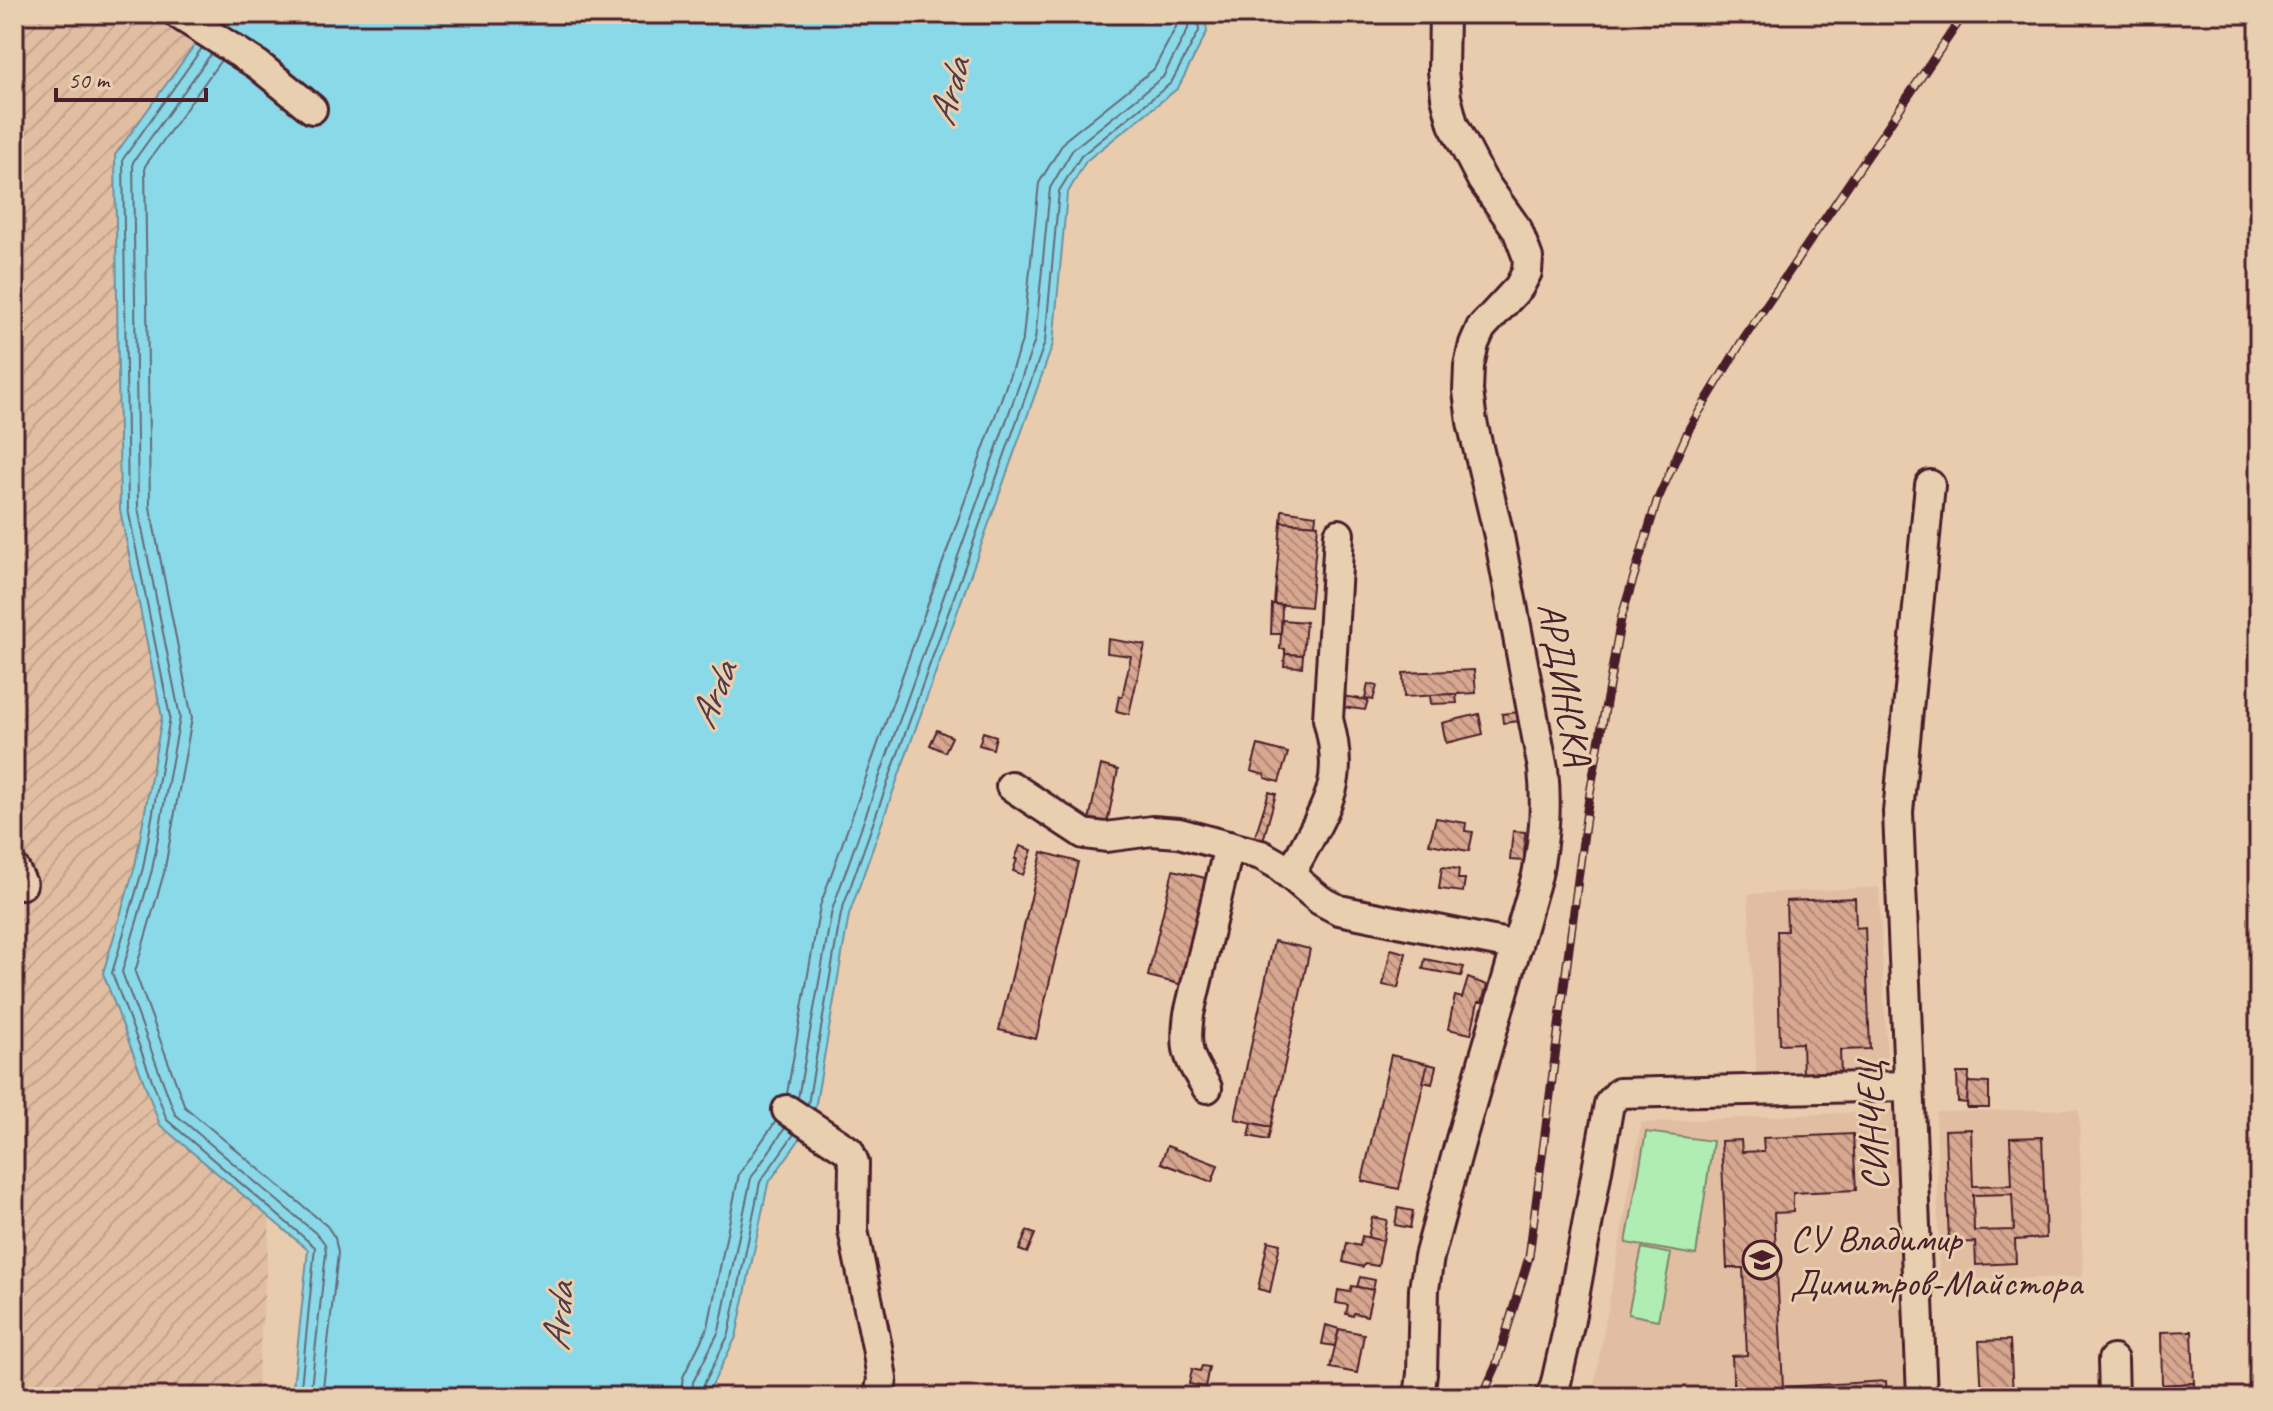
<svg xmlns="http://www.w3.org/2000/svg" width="2273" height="1411" font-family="Caveat,sans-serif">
<defs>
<pattern id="industrial-furrows" width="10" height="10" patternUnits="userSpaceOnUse" patternTransform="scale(2)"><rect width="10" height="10" fill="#e1bea2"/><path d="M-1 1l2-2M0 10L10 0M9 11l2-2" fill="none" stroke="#c3a38c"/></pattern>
<pattern id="building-back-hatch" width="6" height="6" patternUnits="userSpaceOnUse" patternTransform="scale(2)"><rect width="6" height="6" fill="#d8a790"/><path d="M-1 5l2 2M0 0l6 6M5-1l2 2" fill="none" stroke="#b18776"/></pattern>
</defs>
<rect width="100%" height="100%" fill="#e9ccad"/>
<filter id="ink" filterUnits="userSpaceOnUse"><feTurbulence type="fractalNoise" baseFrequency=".0125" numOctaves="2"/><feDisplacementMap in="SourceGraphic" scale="16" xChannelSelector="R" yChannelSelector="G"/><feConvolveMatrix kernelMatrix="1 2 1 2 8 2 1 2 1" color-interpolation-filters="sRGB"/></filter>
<g filter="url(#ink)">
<!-- built -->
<g fill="#e1bea2">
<polygon points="1879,887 1888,1081 1757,1087 1748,894"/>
<polygon points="2079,1109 2083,1277 1939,1280 1936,1112"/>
<polygon points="1901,1110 1912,1397 1592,1397 1641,1123"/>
</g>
<!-- industrial -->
<polygon fill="url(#industrial-furrows)" points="14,14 358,14 357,149 256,1397 14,1397"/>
<!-- green -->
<g fill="#b0edb2" stroke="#7d866e" stroke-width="2">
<polygon points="1646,1132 1713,1141 1696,1255 1626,1243"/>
<polygon points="1642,1248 1671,1254 1658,1320 1628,1314"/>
</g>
<!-- water -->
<polygon fill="#8ad9e8" stroke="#708f9c" stroke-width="2" points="217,14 1205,14 1207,32 1178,88 1086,161 1067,194 1053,344 849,915 813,1120 768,1184 736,1337 710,1389 710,1397 292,1397 308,1250 160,1125 103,973 135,866 162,717 120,510 115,155"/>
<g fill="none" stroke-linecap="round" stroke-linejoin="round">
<!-- shore -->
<g stroke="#646977" stroke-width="2">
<polyline points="202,48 123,159 128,509 170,717 143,868 112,973 167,1120 315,1247 300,1397"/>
<polyline points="211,54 133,162 138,508 180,717 152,870 122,972 175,1114 319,1236 325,1244 326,1253 310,1397"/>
<polyline points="221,60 145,166 150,507 192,718 164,873 135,972 185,1107 327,1226 335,1238 338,1253 322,1397"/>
<polyline points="787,1094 820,906 1023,338 1039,183 1065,140 1154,69 1176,27 1176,14"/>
<polyline points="798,1098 832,910 1035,340 1050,188 1073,149 1163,77 1188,29 1188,14"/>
<polyline points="808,1104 841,913 1045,342 1059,191 1081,156 1171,83 1199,31 1198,14"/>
<polyline points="680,1397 683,1377 708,1327 739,1174 776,1121"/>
<polyline points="692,1397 693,1382 719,1331 751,1178 785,1128"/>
<polyline points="702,1397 703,1386 729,1334 760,1182 794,1134"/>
</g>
</g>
<!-- building -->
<g fill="url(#building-back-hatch)" stroke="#4a1f2b" stroke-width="2" fill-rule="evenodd">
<polygon points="1282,510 1316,515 1315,525 1281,522"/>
<polygon points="1281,522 1318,525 1310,607 1274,604"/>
<polygon points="1272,604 1282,605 1281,634 1271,634"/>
<polygon points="1282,620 1306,622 1303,655 1285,654 1285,649 1280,649"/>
<polygon points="1108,639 1145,645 1129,714 1116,711 1119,696 1122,697 1131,656 1107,653"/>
<polygon points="1285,654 1303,655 1302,667 1284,666"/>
<polygon points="1474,670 1476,693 1404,697 1403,673"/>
<polygon points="1368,684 1377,686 1373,700 1365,699"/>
<polygon points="1456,694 1457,703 1431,704 1430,695"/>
<polygon points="1335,695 1368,700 1365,710 1334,706"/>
<polygon points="1519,712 1520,721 1503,723 1502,714"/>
<polygon points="1479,714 1483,734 1446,743 1442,723"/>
<polygon points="937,730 952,737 945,752 930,745"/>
<polygon points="983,732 996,736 993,749 979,745"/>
<polygon points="1258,745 1288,753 1279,782 1265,778 1265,775 1251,771"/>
<polygon points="1101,765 1118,770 1107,824 1089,820"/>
<polygon points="1269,792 1276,794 1261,848 1252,846"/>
<polygon points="1436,818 1466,823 1465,831 1473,832 1469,851 1429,844"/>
<polygon points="1513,831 1525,832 1524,861 1510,860"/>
<polygon points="1020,846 1032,850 1023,875 1013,871 1017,859 1015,859"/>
<polygon points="1042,852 1078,862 1036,1039 999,1030"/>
<polygon points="1442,867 1459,869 1458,879 1465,879 1463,892 1439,889"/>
<polygon points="1173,870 1213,880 1183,985 1148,976"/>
<polygon points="1855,898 1856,928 1865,927 1870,1049 1840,1050 1841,1075 1803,1076 1802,1043 1780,1044 1777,931 1787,931 1786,901"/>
<polygon points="1274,941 1310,949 1271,1127 1235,1119"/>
<polygon points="1391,949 1406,953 1398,988 1383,985"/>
<polygon points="1425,959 1464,967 1461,976 1423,969"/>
<polygon points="1468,978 1487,985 1482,1002 1478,1002 1471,1034 1448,1029 1455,996 1462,998"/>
<polygon points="1391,1055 1428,1064 1399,1189 1362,1181"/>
<polygon points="1428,1064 1436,1066 1432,1084 1423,1082"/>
<polygon points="1957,1073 1969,1073 1967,1103 1958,1102"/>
<polygon points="1968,1082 1989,1083 1989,1108 1967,1108"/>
<polygon points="1252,1123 1271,1127 1268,1140 1249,1136"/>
<path d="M1971,1129L1973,1186L2012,1185L2010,1138L2042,1137L2046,1238L2015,1240L2016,1263L1976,1265L1975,1242L1949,1243L1945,1130ZM2012,1194L2014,1230L1974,1231L1973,1195Z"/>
<polygon points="1853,1134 1856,1190 1793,1193 1793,1212 1774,1213 1783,1387 1886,1381 1887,1397 1734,1397 1732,1356 1747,1355 1743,1268 1727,1268 1721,1141 1741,1140 1742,1152 1764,1151 1763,1138"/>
<polygon points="1167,1146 1218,1165 1212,1182 1161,1163"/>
<polygon points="1398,1208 1413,1211 1410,1228 1395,1225"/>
<polygon points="1372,1217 1387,1220 1383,1241 1368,1238"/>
<polygon points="1027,1231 1035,1234 1027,1253 1019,1250"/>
<polygon points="1362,1236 1383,1241 1378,1266 1365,1264 1363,1267 1343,1262 1347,1243 1360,1246"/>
<polygon points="1268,1241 1280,1244 1270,1292 1258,1289"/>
<polygon points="1360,1277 1375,1280 1373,1290 1357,1287"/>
<polygon points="1352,1286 1373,1290 1367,1316 1354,1313 1353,1316 1346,1314 1348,1305 1336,1303 1338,1290 1350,1292"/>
<polygon points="1326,1325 1339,1329 1335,1346 1322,1344"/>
<polygon points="1339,1329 1364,1334 1357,1373 1330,1368"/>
<polygon points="2192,1331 2194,1383 2162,1385 2161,1332"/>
<polygon points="2010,1340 2013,1394 1982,1396 1979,1341"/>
<polygon points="1202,1366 1209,1367 1205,1387 1189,1384 1192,1369 1200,1371"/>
<polygon points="2194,1383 2195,1397 2162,1397 2162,1385"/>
</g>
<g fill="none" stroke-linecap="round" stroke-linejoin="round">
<defs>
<g id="minor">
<polyline points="178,14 258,65 312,109"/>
<polyline points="1011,786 1084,834 1106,837 1152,831 1179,833 1261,855 1277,864 1320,900 1339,910 1517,946"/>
<polyline points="14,868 22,884"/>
<path d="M1290,875C1303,848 1324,817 1332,788C1338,766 1334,741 1328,719L1339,534"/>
<path d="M1207,1088C1188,1057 1184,1051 1189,1014L1229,846"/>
<polyline points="787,1110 849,1151 854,1163 853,1230 877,1347 882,1379 879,1397"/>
<polyline points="2113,1360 2114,1397"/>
<path d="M1419,1397L1422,1374L1424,1289L1429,1257L1461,1139L1537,875C1544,838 1547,807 1543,769L1499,536L1472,422L1468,391L1469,366L1474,344L1481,328L1519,287L1527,272L1528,258L1517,229L1482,180L1453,124L1446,97L1443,71L1444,14"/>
<polyline points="1550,1397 1555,1387 1569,1325 1609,1104 1619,1093 1908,1086"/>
<polyline points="1922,1397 1898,812 1930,485"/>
</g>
</defs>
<!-- minor casing -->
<use href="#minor" stroke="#4a1f2b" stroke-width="34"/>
<!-- minor -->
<use href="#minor" stroke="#e7cfaf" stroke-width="28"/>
<defs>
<polyline id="rail" points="1482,1397 1496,1366 1529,1257 1587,810 1621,619 1657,501 1690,427 1744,338 1964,14"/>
</defs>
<!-- rail casing -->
<use href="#rail" stroke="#4a1f2b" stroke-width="9"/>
<!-- rail -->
<use href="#rail" stroke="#e7cfaf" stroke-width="6" stroke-dasharray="18" stroke-linecap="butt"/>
</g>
</g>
<!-- icons -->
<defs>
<symbol id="school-ring" viewBox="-11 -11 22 22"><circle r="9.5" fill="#e7cfaf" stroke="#4a1f2b" stroke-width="1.5"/><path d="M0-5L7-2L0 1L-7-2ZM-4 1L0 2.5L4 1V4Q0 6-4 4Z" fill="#4a1f2b"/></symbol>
</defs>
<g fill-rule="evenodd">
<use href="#school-ring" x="1740" y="1238" width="44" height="44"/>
</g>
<g text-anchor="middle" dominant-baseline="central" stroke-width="6" stroke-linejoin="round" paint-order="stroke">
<!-- street labels -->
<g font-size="38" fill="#4a1f2b" stroke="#e7cfaf">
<text transform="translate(1565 684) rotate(80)">АРДИНСКА</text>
<text transform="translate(1872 1126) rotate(-93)">СИНЧЕЦ</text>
</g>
<!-- poi labels -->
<g font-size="38" fill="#4a1f2b" stroke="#e7cfaf" text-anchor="start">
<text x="1790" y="1238">СУ Владимир<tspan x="1790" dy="44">Димитров-Майстора</tspan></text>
</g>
<!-- water labels -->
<g font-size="40" font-style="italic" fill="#543b47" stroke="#e7cfaf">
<text transform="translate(949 92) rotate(-75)">Arda</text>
<text transform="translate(713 695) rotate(-68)">Arda</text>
<text transform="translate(558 1317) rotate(-85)">Arda</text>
</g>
</g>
<!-- margin -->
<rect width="2273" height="1411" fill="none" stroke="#e7cfaf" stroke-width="48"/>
<rect x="24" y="24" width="2225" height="1363" fill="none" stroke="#4a1f2b" stroke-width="3" filter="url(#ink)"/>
<!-- scale -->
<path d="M56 88v12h150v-12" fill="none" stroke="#4a1f2b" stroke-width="4"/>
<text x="68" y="88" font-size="24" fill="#4a1f2b" stroke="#e7cfaf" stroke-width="6" paint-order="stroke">50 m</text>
</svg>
